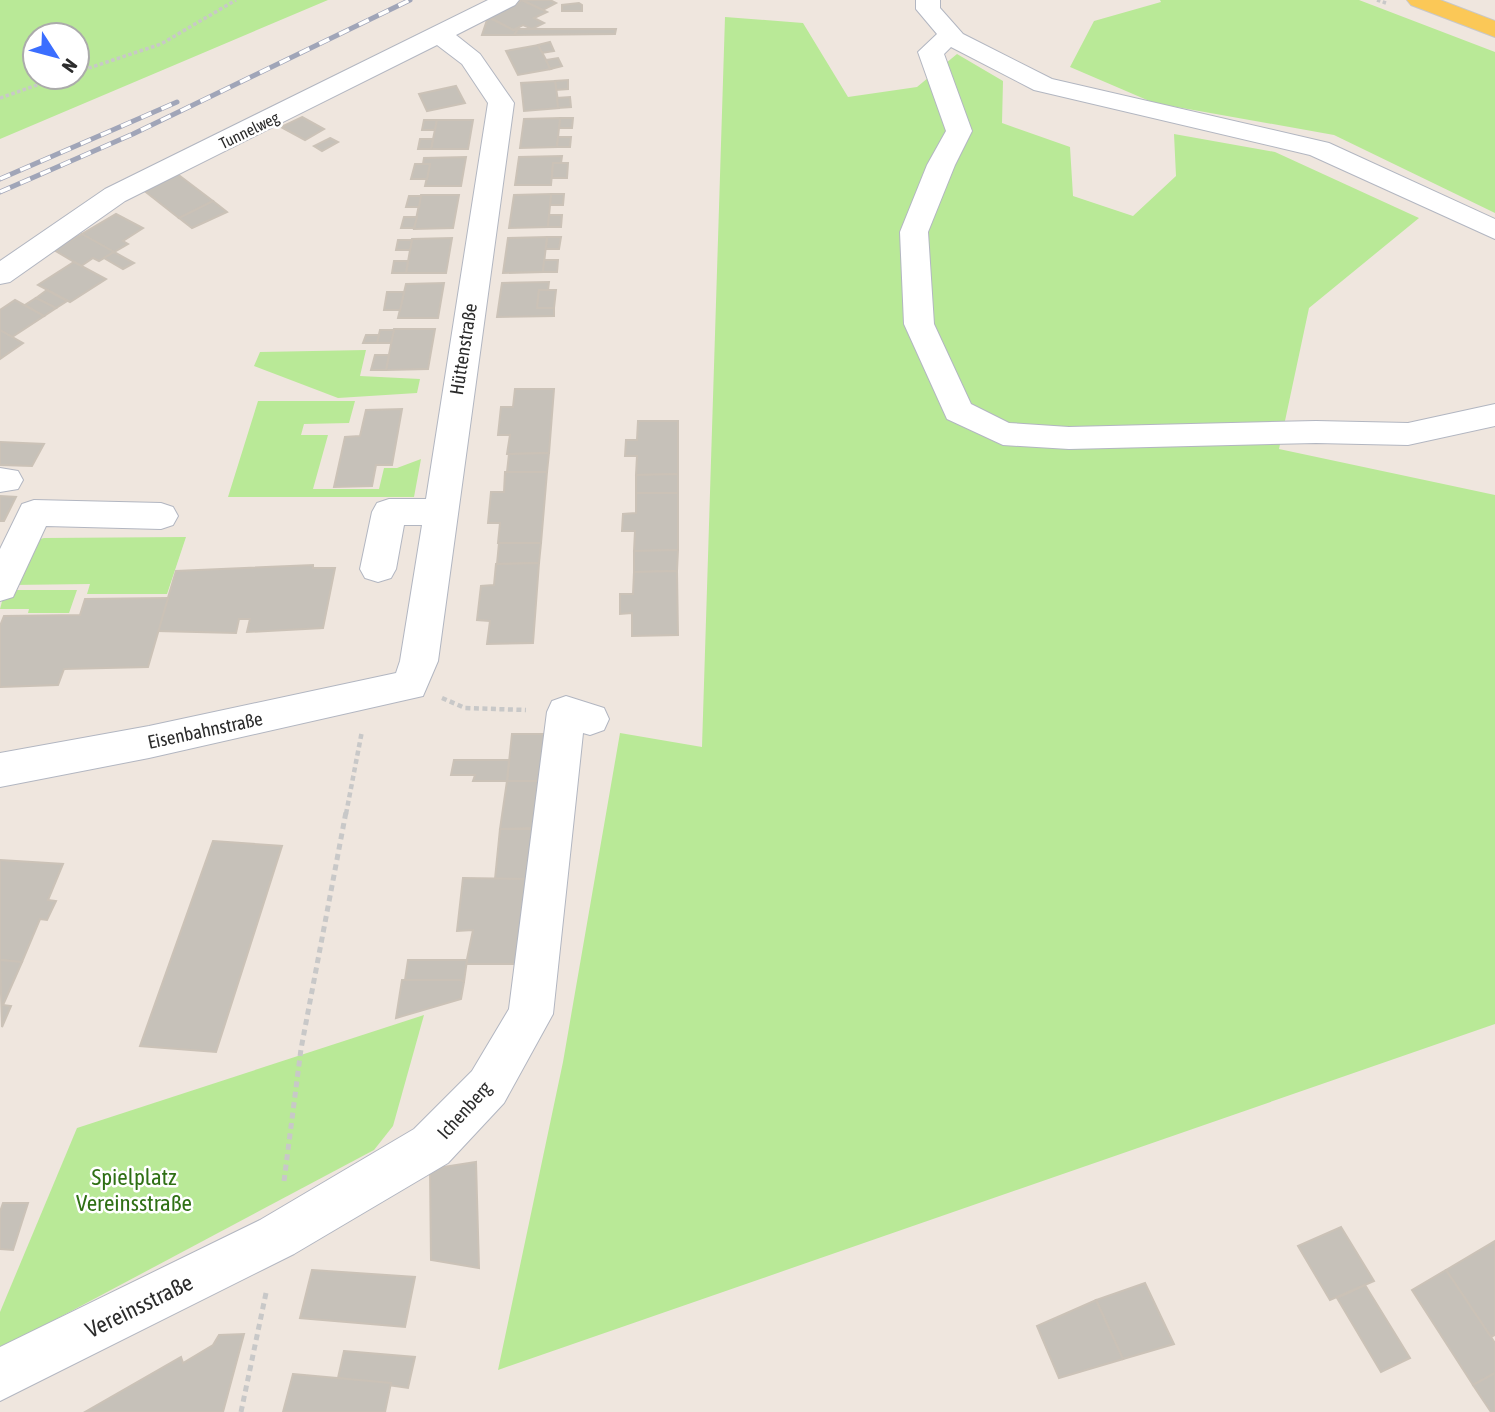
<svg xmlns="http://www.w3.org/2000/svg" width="1495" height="1412" font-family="'Asap Condensed',sans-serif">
<rect width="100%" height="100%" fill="#efe6de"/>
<!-- green -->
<g fill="#b9e997" fill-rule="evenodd">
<path d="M0,0H328L0,139ZM35,35H77V77H35Z"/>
<polygon points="1160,0 1359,0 1495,52 1495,213 1334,135 1154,103 1070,67 1094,21 1161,2"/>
<polygon points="725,17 803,23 848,97 917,87 957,54 1003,81 1002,123 1070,147 1073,196 1133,216 1176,176 1174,134 1275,152 1419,218 1309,308 1279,449 1495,495 1495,1024 498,1370 563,1062 620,733 702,747"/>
<polygon points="366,350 360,376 420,379 417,393 338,398 254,366 260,352"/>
<polygon points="258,401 355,401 349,423 304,424 301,435 328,435 313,489 379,489 384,468 397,468 421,459 414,497 228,497"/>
<polygon points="186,537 167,594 87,594 90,584 10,585 29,542 44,538"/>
<polygon points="5,590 77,590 69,613 28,613 29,609 0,609"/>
<polygon points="424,1015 393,1126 374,1150 0,1349 0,1312 77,1128"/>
</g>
<!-- building -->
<g fill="#c6c1b9" stroke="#cbc2b7" stroke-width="2">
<polygon points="522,0 547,12 534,18 544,23 532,29 523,25 513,30 489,17"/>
<polygon points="522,0 550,0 556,3 543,10"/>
<polygon points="579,3 582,5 582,11 562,11 562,5"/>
<polygon points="488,17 513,30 518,29 514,35 482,35"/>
<polygon points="518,29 616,29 615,34 514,35"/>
<polygon points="550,42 554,51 542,53 538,45"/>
<polygon points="538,45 551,69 518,75 506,51"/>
<polygon points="558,58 562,66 550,69 546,60"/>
<polygon points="568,80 568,89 556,90 555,81"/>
<polygon points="555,81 559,108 524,111 521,83"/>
<polygon points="456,86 465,103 427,111 419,94"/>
<polygon points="570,97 571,107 558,108 557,98"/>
<polygon points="302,117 324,129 305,140 281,127"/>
<polygon points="560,118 573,118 572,128 559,128"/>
<polygon points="560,118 557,147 520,148 524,119"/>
<polygon points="424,120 437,120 435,130 422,130"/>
<polygon points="437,120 473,120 468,149 431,149"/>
<polygon points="558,137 571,137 570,147 557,147"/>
<polygon points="330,138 338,142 322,151 314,146"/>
<polygon points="420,139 433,139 431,149 418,149"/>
<polygon points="562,156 561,163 553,163 551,185 515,185 519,157"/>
<polygon points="466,157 461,186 425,186 430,164 423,164 424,158"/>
<polygon points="553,163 568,163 567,178 552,178"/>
<polygon points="415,164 430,164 427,179 411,179"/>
<polygon points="176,173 213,201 179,218 142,189"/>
<polygon points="551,194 564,194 563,205 550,205"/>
<polygon points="551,194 548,227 509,228 514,195"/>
<polygon points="421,195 459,195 453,228 414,229"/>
<polygon points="409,196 421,196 419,207 406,207"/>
<polygon points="213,201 227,212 192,228 179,218"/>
<polygon points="116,214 143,228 123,241 128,244 114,252 82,234"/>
<polygon points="549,215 562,215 561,227 548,227"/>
<polygon points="404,217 417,217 414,228 401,228"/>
<polygon points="82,234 114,252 99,261 93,258 81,266 54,250"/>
<polygon points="547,237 561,237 559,249 546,249"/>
<polygon points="547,237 543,272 503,273 508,238"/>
<polygon points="452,238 446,273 406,273 412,239"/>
<polygon points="398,240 412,240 410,250 396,250"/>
<polygon points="114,252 134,263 123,269 104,258"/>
<polygon points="544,260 558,260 557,272 543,272"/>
<polygon points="394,261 408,261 406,273 392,273"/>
<polygon points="74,262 106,279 70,302 38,285"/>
<polygon points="549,282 548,290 539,290 537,308 554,308 554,316 497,317 502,283"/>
<polygon points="444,283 438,318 398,318 406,284"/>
<polygon points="47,290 67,301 56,308 36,298"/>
<polygon points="539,290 556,290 554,308 537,308"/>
<polygon points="387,292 404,292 400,310 384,310"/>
<polygon points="36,298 56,308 44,316 25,305"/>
<polygon points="15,300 44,316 12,337 0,330 0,310"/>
<polygon points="394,329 435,329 428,369 386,370"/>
<polygon points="0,330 23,343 0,359"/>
<polygon points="380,330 394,330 391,343 377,343"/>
<polygon points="366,335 379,335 377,343 363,343"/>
<polygon points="375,355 389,355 386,370 371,370"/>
<polygon points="515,389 554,389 549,453 507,454 510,435 498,435 501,407 513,407"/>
<polygon points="402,409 392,465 376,465 372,486 334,487 345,437 360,436 366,410"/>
<polygon points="638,421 678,421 678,474 636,475 637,456 625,456 626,440 637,440"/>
<polygon points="0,442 44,444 32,466 0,465"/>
<polygon points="549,453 547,472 507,472 509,454"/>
<polygon points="505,472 547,472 541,543 498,543 500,523 488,523 491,492 504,492"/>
<polygon points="678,474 678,493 636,493 636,475"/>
<polygon points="636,493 678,493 678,550 634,551 635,531 622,531 623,514 636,513"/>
<polygon points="0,496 16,497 4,521 0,521"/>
<polygon points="499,543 541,543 539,563 497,564"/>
<polygon points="678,550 677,571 634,572 634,551"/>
<polygon points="539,563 533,643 487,644 490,621 477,620 481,586 494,585 496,564"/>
<polygon points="313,565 313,568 335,568 323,628 247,632 250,619 239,619 236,633 158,631 176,571"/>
<polygon points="677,571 678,635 632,636 632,613 620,614 620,594 633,594 634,572"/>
<polygon points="168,598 148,667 64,669 58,685 0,687 0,626 4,616 80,615 85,599"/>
<polygon points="512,734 546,734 541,781 507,781"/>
<polygon points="454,760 509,760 507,781 473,781 475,775 451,775"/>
<polygon points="507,781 541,781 537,828 500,829"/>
<polygon points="500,829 536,829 531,879 495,879"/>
<polygon points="213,841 282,846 216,1052 140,1046"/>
<polygon points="0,860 63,864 48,900 56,901 47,920 40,919 22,962 0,960"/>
<polygon points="463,878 531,879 523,964 466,964 473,930 457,931"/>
<polygon points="0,960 22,962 3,1005 11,1006 2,1027"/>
<polygon points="408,960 467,960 464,982 405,980"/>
<polygon points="402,980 461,980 464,982 461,999 396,1018"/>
<polygon points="476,1162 479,1268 431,1260 430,1169"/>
<polygon points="3,1203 28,1203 13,1250 0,1249 0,1212"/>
<polygon points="1341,1227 1374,1281 1330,1300 1298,1246"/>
<polygon points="1495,1241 1495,1335 1491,1337 1446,1270"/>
<polygon points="312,1270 415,1277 405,1327 300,1318"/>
<polygon points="1446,1270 1495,1343 1495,1373 1473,1385 1412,1290"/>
<polygon points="1145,1283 1174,1344 1123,1359 1096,1300"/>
<polygon points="1365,1285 1410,1358 1381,1372 1337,1298"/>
<polygon points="1096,1300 1123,1359 1059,1378 1037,1326"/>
<polygon points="244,1334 223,1412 85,1412 181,1357 183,1363 213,1345 219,1335"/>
<polygon points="344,1351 415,1357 408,1388 338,1378"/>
<polygon points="1495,1373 1495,1412 1491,1412 1473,1385"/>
<polygon points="293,1374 391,1383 385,1412 283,1412"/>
</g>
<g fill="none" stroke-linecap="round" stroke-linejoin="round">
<defs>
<g id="minor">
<polygon points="488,0 519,0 515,5 456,35 480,54 514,103 438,661 423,696 149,758 0,787 0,753 149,726 396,673 400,661 422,525 404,525 396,569 391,578 378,582 365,578 360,569 372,512 377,503 389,499 426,499 488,103 462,64 437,45 125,201 10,282 0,284 0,261 105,189"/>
<polygon points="916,0 940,0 940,8 963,34 1052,79 1329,143 1495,219 1495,239 1310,155 1034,90 951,47 944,54 972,131 955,165 928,232 934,324 971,404 1009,423 1069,427 1316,421 1408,423 1495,404 1495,426 1408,445 1316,443 1069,449 1003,445 947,419 904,324 900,232 927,165 946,131 918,52 937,34 916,9"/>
<polygon points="0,468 18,471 23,480 18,489 0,492"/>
<polygon points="34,500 161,503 173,507 178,516 173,525 161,529 46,526 13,597 0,601 0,549 22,504"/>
<polygon points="566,696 604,708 609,719 604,730 590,735 583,733 553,1014 504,1103 448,1163 294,1254 0,1401 0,1347 260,1220 414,1129 472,1071 509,1009 547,712 552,701"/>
</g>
<polygon id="major" points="1407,0 1440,0 1495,21 1495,37 1411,5"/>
</defs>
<!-- minor casing -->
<use href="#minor" stroke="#b2b6c1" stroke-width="2"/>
<!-- major casing -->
<use href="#major" stroke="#c8c8c8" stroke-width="2"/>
<!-- path-far2 -->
<g stroke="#c8c8c8" stroke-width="3.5" stroke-dasharray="3.5 2.5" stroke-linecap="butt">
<polyline points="1377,0 1386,3"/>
<polyline points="77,72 161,44 236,0"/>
<polyline points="0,98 60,77"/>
</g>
<!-- path-far1 -->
<g stroke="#c8c8c8" stroke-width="4.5" stroke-dasharray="5 3.5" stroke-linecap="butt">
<polyline points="442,698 465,708 526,710"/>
<polyline points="346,814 362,731"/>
</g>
<!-- path -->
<g stroke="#c8c8c8" stroke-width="5" stroke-dasharray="6 4.5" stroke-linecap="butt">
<polyline points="284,1181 301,1049 346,812"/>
<polyline points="241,1412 266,1293"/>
</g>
<!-- minor -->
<use href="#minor" fill="#fff" fill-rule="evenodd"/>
<!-- major -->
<use href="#major" fill="#fbc857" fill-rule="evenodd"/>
<defs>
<g id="rail">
<polyline points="0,179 177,102"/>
<polyline points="0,192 133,134 410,0"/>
</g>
</defs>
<!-- rail casing -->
<use href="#rail" stroke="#a0a5b8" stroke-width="5"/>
<!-- rail -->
<use href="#rail" stroke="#fff" stroke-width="3.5" stroke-dasharray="11" stroke-linecap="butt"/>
</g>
<g text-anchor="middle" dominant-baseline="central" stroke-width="5" stroke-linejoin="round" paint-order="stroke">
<!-- far-street labels -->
<g font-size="16" fill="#2c2c2c" stroke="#fff">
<text transform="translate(249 130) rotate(-26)">Tunnelweg</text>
</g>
<!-- street labels -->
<g font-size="19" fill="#2c2c2c" stroke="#fff">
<text transform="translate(463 349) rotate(-81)">Hüttenstraße</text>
<text transform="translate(205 730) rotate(-12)">Eisenbahnstraße</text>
<text transform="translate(464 1110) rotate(-48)">Ichenberg</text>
</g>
<!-- near-park labels -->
<g font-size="23" fill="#2f7015" stroke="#fff">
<text x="134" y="1177">Spielplatz<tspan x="134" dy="26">Vereinsstraße</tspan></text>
</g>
<!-- near-street labels -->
<g font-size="23" fill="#2c2c2c" stroke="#fff">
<text transform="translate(139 1306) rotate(-26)">Vereinsstraße</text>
</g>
</g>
<!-- north arrow -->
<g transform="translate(56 56) rotate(126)"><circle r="33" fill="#ffffff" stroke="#ababab" stroke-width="2"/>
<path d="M0-5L12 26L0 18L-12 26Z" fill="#3b6eff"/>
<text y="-10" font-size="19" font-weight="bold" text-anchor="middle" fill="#2c2c2c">N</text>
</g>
</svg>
